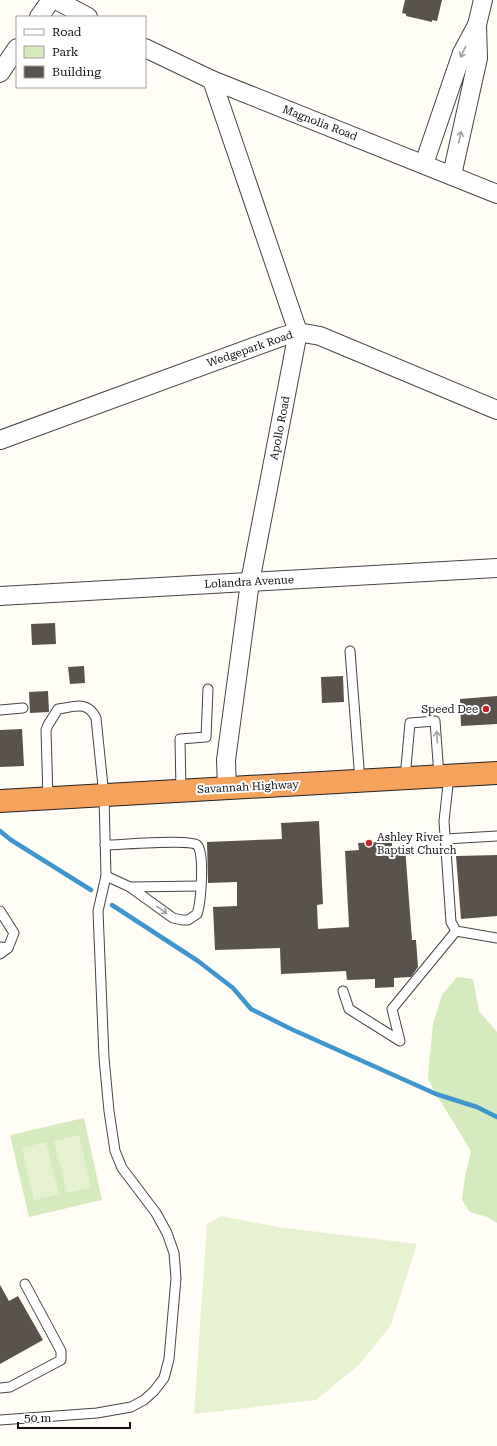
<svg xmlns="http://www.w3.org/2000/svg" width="497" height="1446" font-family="'Roboto Serif',serif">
<rect width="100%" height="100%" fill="#fffdf5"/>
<!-- green -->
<g fill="#d5ebbd">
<polygon points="457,977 473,979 479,1011 497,1032 497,1223 487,1217 470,1212 462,1200 465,1176 471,1151 436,1094 428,1079 429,1064 433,1024 442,995"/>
<polygon points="84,1118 102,1200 29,1217 10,1135"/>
</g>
<!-- pitch -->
<g fill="#e6f2cf">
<polygon points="79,1135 91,1187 67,1193 54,1141"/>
<polygon points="46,1142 59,1194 34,1200 22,1148"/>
<polygon points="221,1216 278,1227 417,1244 391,1325 360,1364 316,1400 194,1414 207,1224"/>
</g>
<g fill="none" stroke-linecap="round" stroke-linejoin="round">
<!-- stream -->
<g stroke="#3f96cf" stroke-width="4.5">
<polyline points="0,831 11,840 91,890"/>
<polyline points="112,905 198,961 233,988 251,1009 291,1029 436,1094 477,1107 497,1117"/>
</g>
</g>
<!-- building -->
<g fill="#5a524d">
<polygon points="405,0 442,0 437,21 432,20 432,22 406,16 406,14 402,13"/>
<polygon points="55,623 56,644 32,645 31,624"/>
<polygon points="84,666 85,683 70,684 68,667"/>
<polygon points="343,676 344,702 322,703 321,677"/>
<polygon points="48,691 49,712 30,713 29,692"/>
<polygon points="497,696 497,724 461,726 460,699"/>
<polygon points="22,729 24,766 0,767 0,730"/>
<polygon points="319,821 323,904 317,905 318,929 349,927 345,851 359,850 358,843 392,841 392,848 405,847 412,940 416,940 418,967 411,977 394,978 394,987 375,988 375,979 347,980 346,971 281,974 280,948 215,950 213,907 237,906 237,882 208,883 207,842 282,839 281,823"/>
<polygon points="497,855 497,916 461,919 456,856"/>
<polygon points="0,1285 9,1301 18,1296 43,1340 0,1364"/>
</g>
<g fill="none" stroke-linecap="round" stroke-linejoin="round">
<defs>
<g id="lane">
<polyline points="350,651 360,781"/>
<polyline points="0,710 23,708"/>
<polyline points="449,776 444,821 451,922 456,931 497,938"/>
<polyline points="405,778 410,723 435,721 439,776"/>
<polyline points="181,791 180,739 206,737 208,689"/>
<polyline points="445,839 497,836"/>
<path d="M105,845C119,845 189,839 197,845C205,852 201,903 197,914L188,920H182L173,918L130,887L106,876"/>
<polyline points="130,887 200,886"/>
<polyline points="0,911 14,933 8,948"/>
<polyline points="0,947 8,948 0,954"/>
<polyline points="343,991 349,1009 400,1041 392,1009 456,931"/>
<polyline points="0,1388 10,1387 61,1360 61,1351 25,1284"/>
<path d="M0,1420L97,1413L131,1407L144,1400L154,1391L164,1378L169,1359L176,1278L174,1253L167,1233L156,1213L122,1168L115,1151L109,1111L104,1058L98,911L106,876L104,796L96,718C87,700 74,707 58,709L48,725L46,730L48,799"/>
</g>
<g id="street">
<polyline points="56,0 88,17"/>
<polyline points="39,17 51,0"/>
<polyline points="477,25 483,0"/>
<polyline points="145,48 212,80 497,194"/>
<polyline points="0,73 17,48"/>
<polyline points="212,80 298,332 250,582 226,760 227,788"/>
<polyline points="424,164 462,53 477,25 478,58 452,175"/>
<polyline points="0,440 281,337 298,332 320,336 497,410"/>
<polyline points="0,596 497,568"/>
</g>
<polyline id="highway" points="0,801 497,773"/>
</defs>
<!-- lane casing -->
<use href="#lane" stroke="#444" stroke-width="11"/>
<!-- street casing -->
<use href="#street" stroke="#444" stroke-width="20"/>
<!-- highway casing -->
<use href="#highway" stroke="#222" stroke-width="24"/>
<!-- lane -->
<use href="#lane" stroke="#fff" stroke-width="9"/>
<!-- street -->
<use href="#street" stroke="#fff" stroke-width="18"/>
<!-- highway -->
<use href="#highway" stroke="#f5a25d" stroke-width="22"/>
</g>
<!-- one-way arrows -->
<defs><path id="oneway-shaft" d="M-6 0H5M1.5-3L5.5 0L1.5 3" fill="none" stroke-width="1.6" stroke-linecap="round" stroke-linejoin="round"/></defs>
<g stroke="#a0a0a0">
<use href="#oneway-shaft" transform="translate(463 52) rotate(115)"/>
<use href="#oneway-shaft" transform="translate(460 137) rotate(-77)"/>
<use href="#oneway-shaft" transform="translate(437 737) rotate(-94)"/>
<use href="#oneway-shaft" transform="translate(162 910) rotate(35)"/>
</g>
<!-- markers -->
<g fill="#c4262e" stroke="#fff" stroke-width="1.5">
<circle cx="486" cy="709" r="4"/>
<circle cx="369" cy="843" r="4"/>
</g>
<g text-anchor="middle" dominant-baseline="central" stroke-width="4" stroke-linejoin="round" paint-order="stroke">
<!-- street labels -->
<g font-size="11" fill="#111" stroke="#fff">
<text transform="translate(320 123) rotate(21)">Magnolia Road</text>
<text transform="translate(250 349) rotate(-19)">Wedgepark Road</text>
<text transform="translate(280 428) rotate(-79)">Apollo Road</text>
<text transform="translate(249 582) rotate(-3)">Lolandra Avenue</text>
<text transform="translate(248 787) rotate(-3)">Savannah Highway</text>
</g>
<!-- poi labels -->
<g font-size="11" fill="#111" stroke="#fff" text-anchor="end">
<text x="478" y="709">Speed Dee</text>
<text x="377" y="837" text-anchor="start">Ashley River<tspan x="377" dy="13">Baptist Church</tspan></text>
</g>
</g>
<!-- legend -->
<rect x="16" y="16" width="130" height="72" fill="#ffffff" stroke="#a0a0a0"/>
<rect x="24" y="29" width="20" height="6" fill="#ffffff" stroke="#a0a0a0"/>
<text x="52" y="36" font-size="12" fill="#111111">Road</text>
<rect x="24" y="46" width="20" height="12" fill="#d5ebbd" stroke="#a0a0a0"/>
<text x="52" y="56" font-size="12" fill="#111111">Park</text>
<rect x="24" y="66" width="20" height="12" fill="#5a524d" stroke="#a0a0a0"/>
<text x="52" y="76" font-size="12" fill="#111111">Building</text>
<!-- scale -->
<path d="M18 1422v6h112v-6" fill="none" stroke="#111111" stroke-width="2"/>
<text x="24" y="1422" font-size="12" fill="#111111" stroke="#ffffff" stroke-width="3" paint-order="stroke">50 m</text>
</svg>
